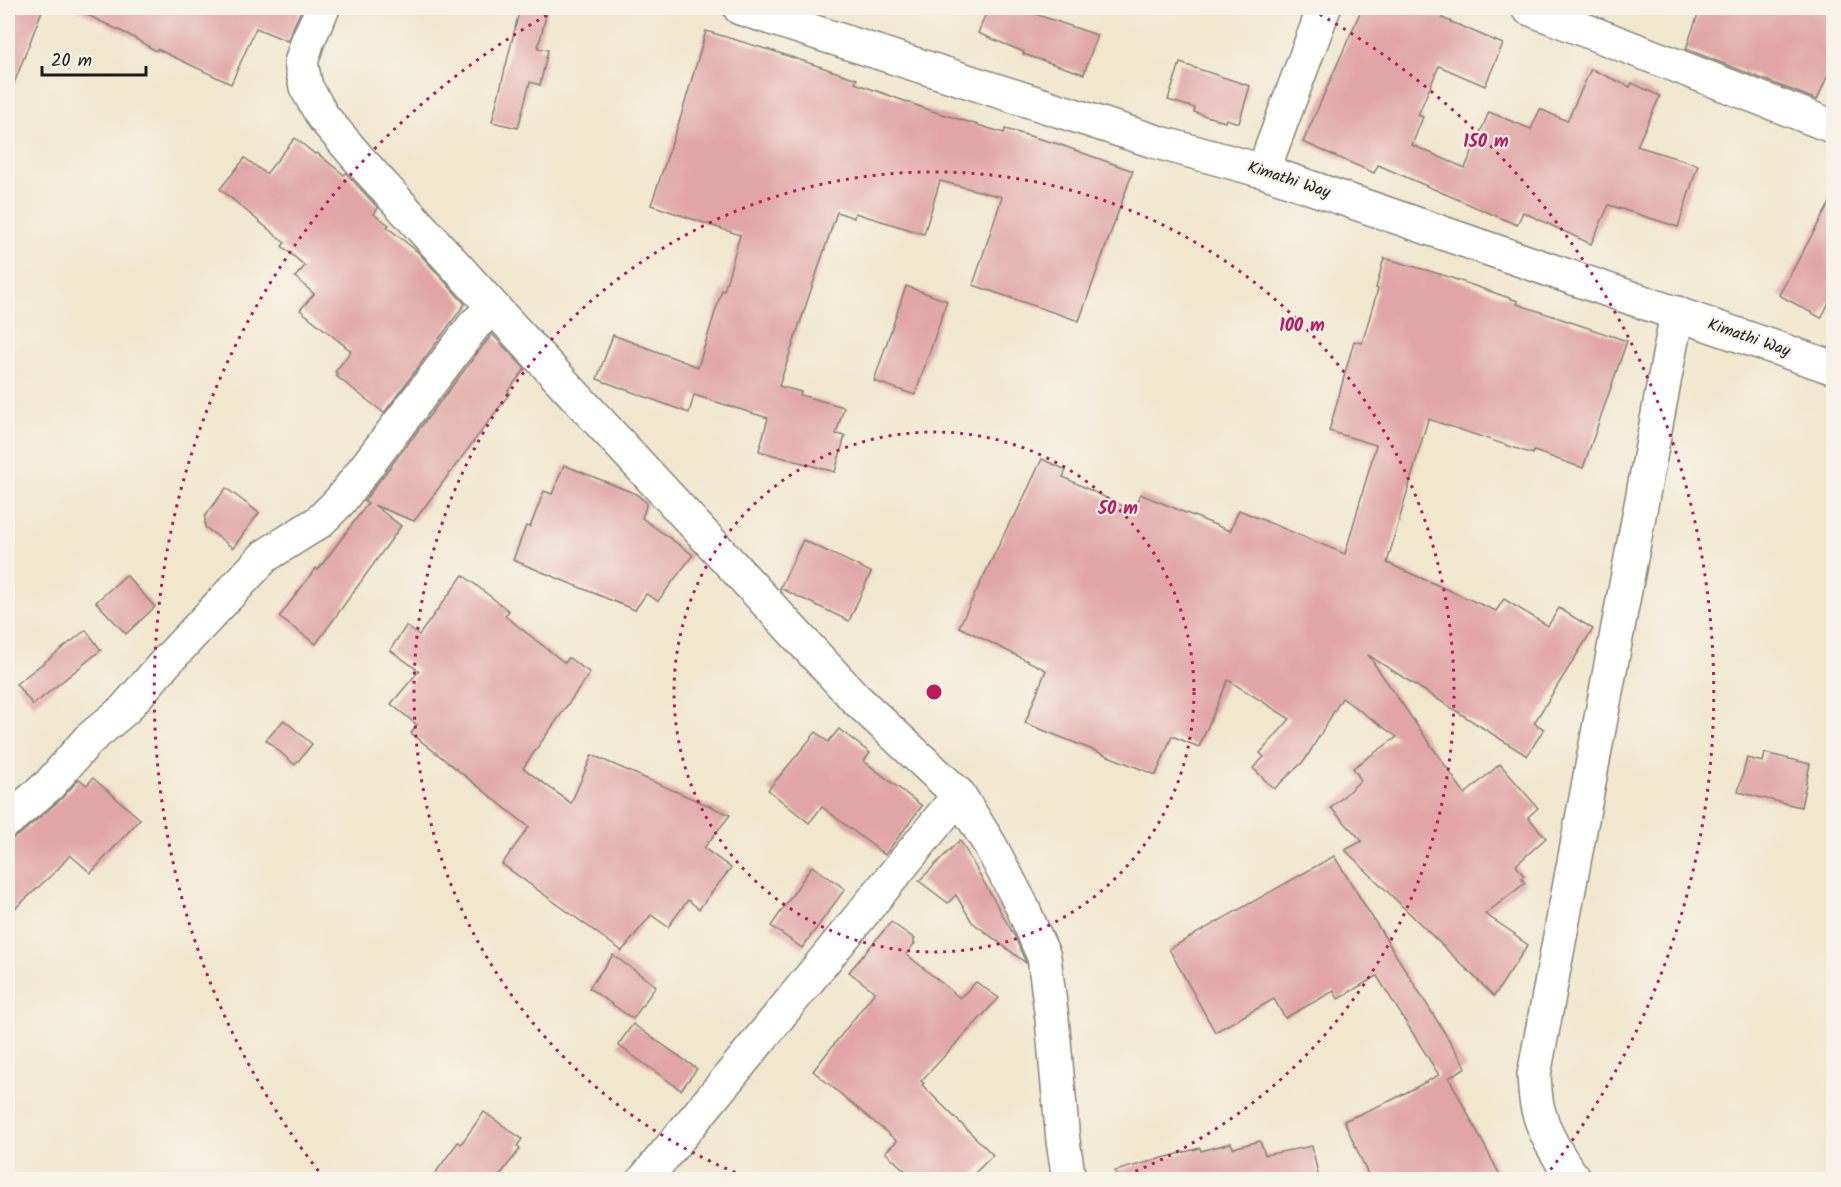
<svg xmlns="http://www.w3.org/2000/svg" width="1841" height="1187" font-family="Kalam,sans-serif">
<rect width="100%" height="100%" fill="#f7f3e8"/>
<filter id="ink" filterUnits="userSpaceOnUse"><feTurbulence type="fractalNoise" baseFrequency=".0167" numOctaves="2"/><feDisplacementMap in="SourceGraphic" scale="12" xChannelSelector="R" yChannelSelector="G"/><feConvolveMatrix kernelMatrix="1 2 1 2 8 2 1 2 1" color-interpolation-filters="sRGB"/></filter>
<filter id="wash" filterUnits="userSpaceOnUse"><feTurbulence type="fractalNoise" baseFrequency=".008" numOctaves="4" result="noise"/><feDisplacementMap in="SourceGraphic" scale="24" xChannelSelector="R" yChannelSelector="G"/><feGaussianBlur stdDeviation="1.35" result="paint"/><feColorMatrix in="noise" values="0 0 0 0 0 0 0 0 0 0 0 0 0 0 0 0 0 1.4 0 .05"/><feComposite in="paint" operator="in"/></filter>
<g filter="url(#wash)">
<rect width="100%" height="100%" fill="#f0e7ce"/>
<g id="blocks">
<!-- building -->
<g fill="#e0a5a4">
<polygon points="8,8 43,8 10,94 8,94"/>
<polygon points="73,8 302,8 287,41 256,28 231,84 157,49 156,51 129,35"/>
<polygon points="520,8 548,8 538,48 548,50 540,85 530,82 518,128 492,122"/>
<polygon points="988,8 1034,8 1032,13 1097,35 1084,74 1023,54 1024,52 978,33"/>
<polygon points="1362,8 1447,8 1442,18 1503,44 1485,86 1439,66 1418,115 1423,117 1412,145 1465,168 1489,112 1531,129 1540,109 1567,121 1591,69 1630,87 1632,83 1660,96 1637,146 1698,165 1678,227 1609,205 1591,244 1523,212 1517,225 1378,165 1374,173 1303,142"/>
<polygon points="1700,8 1833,8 1833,63 1817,100 1686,49"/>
<polygon points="706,31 776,52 857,79 855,83 929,110 1004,133 1005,129 1058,144 1133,171 1079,321 973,285 1002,197 940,181 924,234 855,213 854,218 837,212 779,386 801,392 800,395 844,407 836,434 845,436 835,472 759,451 768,418 694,395 689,413 597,379 613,335 698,367 722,290 724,291 740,235 651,205 681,116"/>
<polygon points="1180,63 1250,86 1239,123 1226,119 1225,122 1194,112 1195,108 1168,100"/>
<polygon points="295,138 315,154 317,153 344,175 346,173 378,208 374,214 389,225 387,227 418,252 465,304 384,413 336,376 338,374 335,372 351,351 300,310 314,294 295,277 305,266 282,246 285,243 220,189 245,158 266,174"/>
<polygon points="1833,197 1833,295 1821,318 1779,295"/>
<polygon points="1384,258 1443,275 1518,301 1517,304 1627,341 1583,468 1534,451 1533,454 1428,419 1387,563 1496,611 1504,599 1548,626 1559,608 1593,629 1534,723 1544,729 1527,756 1368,655 1465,794 1500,764 1538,808 1528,817 1546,838 1516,865 1524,876 1521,878 1525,883 1485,914 1515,934 1514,935 1528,945 1494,996 1345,850 1362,841 1331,808 1361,780 1353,768 1397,737 1342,698 1305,760 1274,789 1253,768 1264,757 1260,753 1290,719 1228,680 1199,747 1172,736 1156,775 1025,723 1046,670 959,627 1012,518 1014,518 1042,459 1066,470 1063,477 1133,511 1140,494 1230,531 1239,510 1345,554 1376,445 1329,431 1354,341 1362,343 1378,289 1376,288"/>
<polygon points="906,286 947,301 915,395 874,381"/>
<polygon points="492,334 525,369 508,391 510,393 414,521 374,505 401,526 316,644 279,617 316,568 318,570 368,503 364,501"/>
<polygon points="564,465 636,494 647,503 642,518 693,555 658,601 646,594 635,610 513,560 526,526 530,527 544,491 552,494"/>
<polygon points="226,488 259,513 233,548 205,527 205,516"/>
<polygon points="803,540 871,572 849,621 780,588"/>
<polygon points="126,575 155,607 126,634 96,602"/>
<polygon points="463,575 509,611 505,616 565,663 569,658 590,673 523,768 571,803 592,755 730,815 704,848 731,868 699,909 688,900 668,927 651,915 622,951 502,864 529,827 411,733 417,725 391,704 419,671 390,650 406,626 419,635"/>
<polygon points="86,630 101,650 33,705 16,684"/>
<polygon points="284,720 312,744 295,765 266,740"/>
<polygon points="839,729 870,753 864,761 922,806 885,855 822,807 809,823 768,790 816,732 828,742"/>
<polygon points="1765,753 1810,764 1801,807 1738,792 1747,758 1763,762"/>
<polygon points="93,778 140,819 91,873 70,855 57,870 8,915 8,840 20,834 61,799 79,779 87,785"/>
<polygon points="960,840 1015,937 1026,963 972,922 956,895 948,903 919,881"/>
<polygon points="1334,856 1466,1067 1449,1078 1502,1179 1370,1179 1344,1121 1392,1100 1439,1075 1377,976 1338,999 1334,991 1285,1018 1274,999 1215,1032 1169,949"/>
<polygon points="812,866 845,889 802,948 771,926"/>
<polygon points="891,922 915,939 913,941 915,943 906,954 960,998 976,982 999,998 921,1081 924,1083 922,1085 993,1155 969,1179 914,1179 885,1152 897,1141 813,1071 875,992 849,972"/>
<polygon points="613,955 656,986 633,1019 589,988"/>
<polygon points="633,1024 697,1069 681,1090 618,1045"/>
<polygon points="484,1112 522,1139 517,1146 520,1149 497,1179 431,1179 458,1142 461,1144"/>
<polygon points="1260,1141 1265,1155 1312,1146 1319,1179 1117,1179 1115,1171 1200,1148 1201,1151 1231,1143 1233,1148"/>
</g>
</g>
</g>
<g filter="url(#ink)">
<use href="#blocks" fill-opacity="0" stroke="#868275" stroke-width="1.5"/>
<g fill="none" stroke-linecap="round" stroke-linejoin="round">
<defs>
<g id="street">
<polyline points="323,8 308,40 301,63 306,87 323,117 358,158 494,308 855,698 959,795 990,845 1021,904 1044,957 1052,1019 1063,1141 1069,1180"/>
<polyline points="740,8 1157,142 1263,171 1834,368"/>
<polyline points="1528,8 1834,127"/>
<polyline points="1263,171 1324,8"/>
<polyline points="8,820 49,785 88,740 124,710 166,662 265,556 319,522 340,501 475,324 494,308"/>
<polyline points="644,1180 735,1070 959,795"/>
<path d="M1575,1180C1560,1160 1546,1138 1539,1113C1535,1102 1535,1088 1534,1075L1677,313"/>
</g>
</defs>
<!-- street casing -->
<use href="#street" stroke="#868275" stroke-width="36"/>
<!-- street -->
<use href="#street" stroke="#fff" stroke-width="33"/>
</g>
</g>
<!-- distance rings -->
<g fill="none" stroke="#c2185b" stroke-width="3" stroke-dasharray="3 6">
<circle cx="934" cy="692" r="260"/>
<path d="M752 1179A520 520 0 1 1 1116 1179"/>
<path d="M324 1178A780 780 0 0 1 556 10M1312 10A780 780 0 0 1 1544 1178"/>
</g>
<g text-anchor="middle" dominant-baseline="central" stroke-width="4.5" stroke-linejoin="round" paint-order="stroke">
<!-- street labels -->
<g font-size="16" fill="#1c1c1c" stroke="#f7f3e8">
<text transform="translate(1289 180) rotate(18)">Kimathi Way</text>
<text transform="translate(1749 338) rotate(19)">Kimathi Way</text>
</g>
</g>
<circle cx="934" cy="692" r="9" fill="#c2185b" stroke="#f7f3e8" stroke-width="3"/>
<g font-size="18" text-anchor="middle" font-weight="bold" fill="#c2185b" stroke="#f7f3e8" stroke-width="4.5" stroke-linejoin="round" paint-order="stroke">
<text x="1486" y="147">150 m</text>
<text x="1302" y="331">100 m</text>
<text x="1118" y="514">50 m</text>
</g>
<!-- margin -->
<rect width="1841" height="1187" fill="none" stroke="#f7f3e8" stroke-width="30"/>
<!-- scale -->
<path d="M42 66v9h104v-9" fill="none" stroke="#1c1c1c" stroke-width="3"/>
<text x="51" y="66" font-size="18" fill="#1c1c1c" stroke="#f7f3e8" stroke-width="4.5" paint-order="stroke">20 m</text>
</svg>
